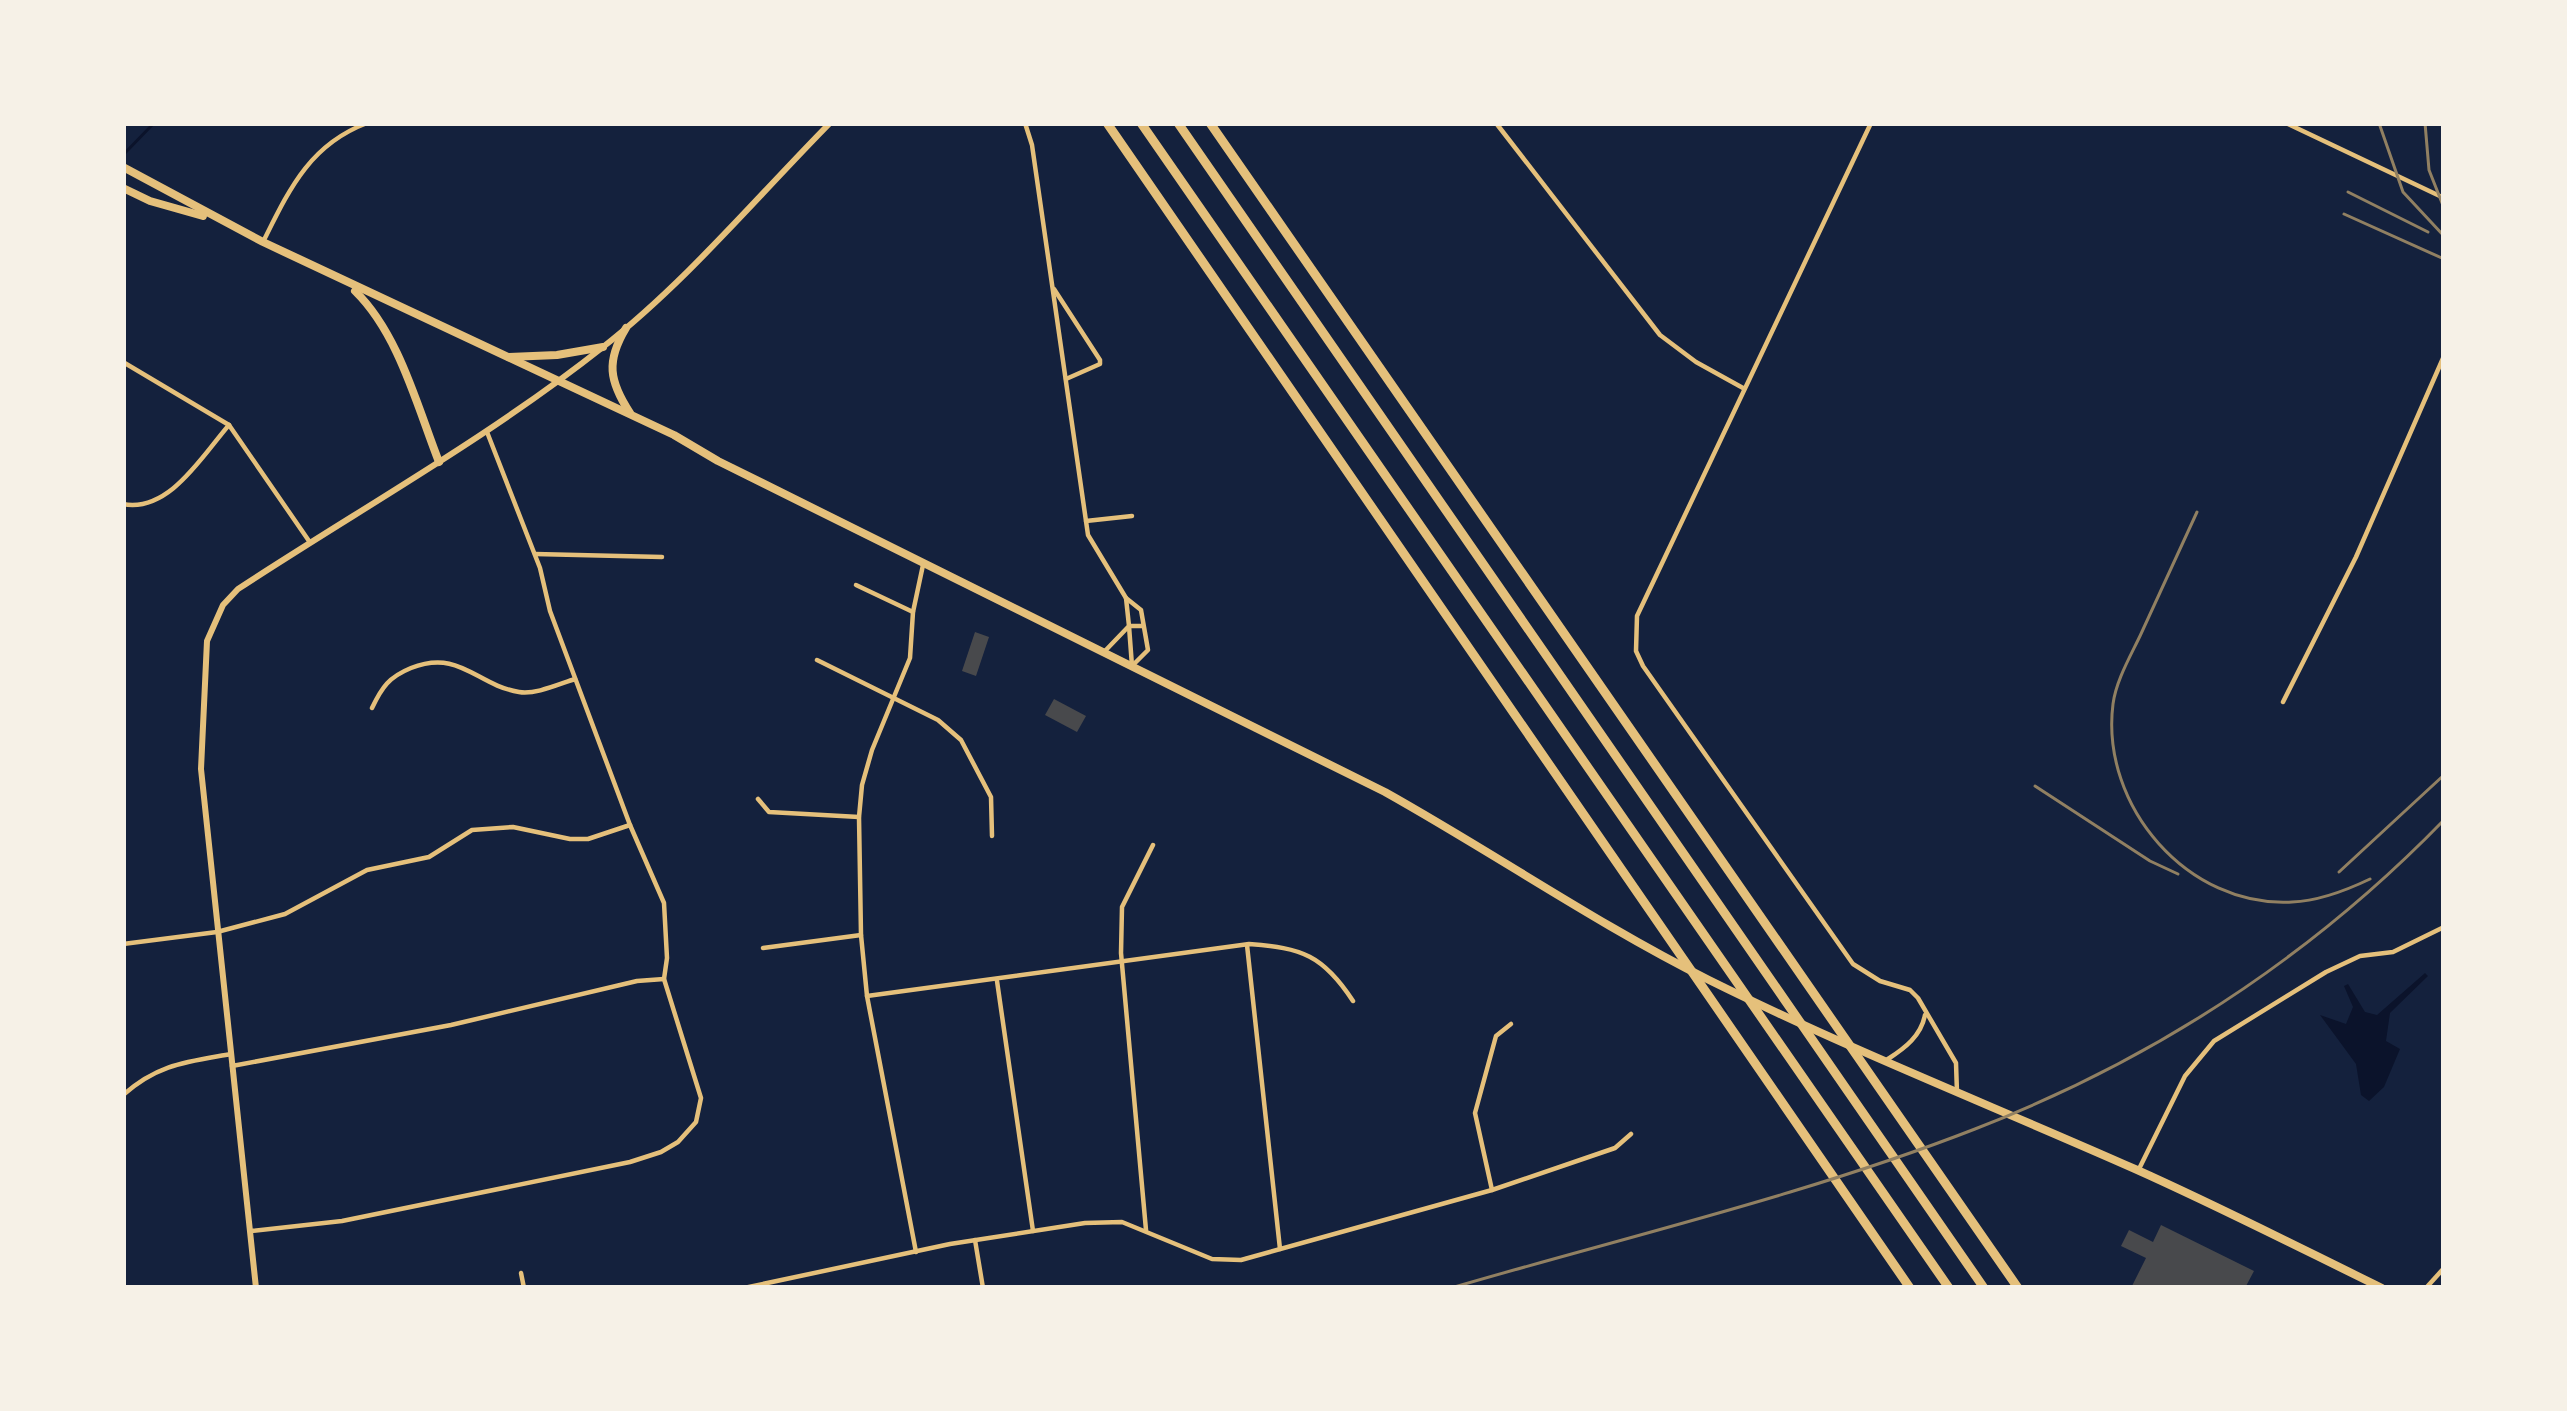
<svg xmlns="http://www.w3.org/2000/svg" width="2567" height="1411" font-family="'Noto Sans',sans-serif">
<rect width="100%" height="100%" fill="#14213d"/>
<!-- water -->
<polygon fill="#0b132b" points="2425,973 2428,976 2390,1013 2386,1041 2400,1049 2384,1087 2369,1101 2361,1095 2356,1064 2320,1015 2346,1024 2353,1007 2344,986 2348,984 2365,1012 2377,1015"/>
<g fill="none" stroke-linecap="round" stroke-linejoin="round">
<!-- stream -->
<polyline stroke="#0b132b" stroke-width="3" points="123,155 154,123"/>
</g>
<!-- building -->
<g fill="#48494c">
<polygon points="975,632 989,637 976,676 962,671"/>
<polygon points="1054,699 1086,716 1077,732 1045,715"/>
<polygon points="2161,1225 2254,1271 2245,1288 2131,1288 2146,1258 2121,1246 2129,1230 2153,1242"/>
</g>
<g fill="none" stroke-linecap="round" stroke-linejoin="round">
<!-- minor -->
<g stroke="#e5c07b" stroke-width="4.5">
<polyline points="1025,123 1032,145 1088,535 1126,598 1141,610 1148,650 1134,664"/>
<polyline points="1496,123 1660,335 1696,362 1743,388"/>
<polyline points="1871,123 1637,616 1636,651 1643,666 1853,964 1880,981 1910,990 1918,998 1956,1063 1957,1093"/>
<polyline points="2286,123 2444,198"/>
<path d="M263,242C289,190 309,145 367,123"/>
<polyline points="1054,289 1100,360 1100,364 1066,379"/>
<polyline points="123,362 229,425 309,541"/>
<path d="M123,504C169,513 202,456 229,425"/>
<polyline points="1086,521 1132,516"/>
<polyline points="535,554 662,557"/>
<polyline points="856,585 913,612"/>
<polyline points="1104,652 1129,626 1126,598"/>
<polyline points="817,660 938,720 961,740 991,797 992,836"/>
<polyline points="1132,666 1129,626 1143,626"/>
<polyline points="2283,702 2356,557 2444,356"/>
<path d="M372,708C382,687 389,677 411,668C460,649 476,685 519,692C535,695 559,684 575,679"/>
<polyline points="758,799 769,812 859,817"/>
<polyline points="123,944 217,932 285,914 367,870 429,857 472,830 513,827 570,839 588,839 630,825"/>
<polyline points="1247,945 1280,1249"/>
<polyline points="763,948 861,935"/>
<polyline points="997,981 1033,1231"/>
<path d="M867,996L1249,944C1302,948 1323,955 1353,1001"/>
<path d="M1888,1059C1905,1048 1921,1036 1925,1015"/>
<polyline points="232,1066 451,1025 637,981 664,979"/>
<path d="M123,1095C158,1064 186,1062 231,1054"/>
<polyline points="2138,1171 2185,1076 2214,1041 2326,972 2360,956 2393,952 2444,927"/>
<polyline points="1492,1190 1475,1113 1496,1036 1511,1024"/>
<polyline points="1146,1230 1121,953 1122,907 1153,845"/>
<polyline points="251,1231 342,1221 630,1162 661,1152 678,1142 696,1122 701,1098 664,979 667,958 664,903 630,825 550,611 540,568 487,432"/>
<polyline points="975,1240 983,1288"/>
<polyline points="916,1252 867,996 861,935 859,817 862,785 872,750 910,658 913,612 923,565"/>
<polyline points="521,1273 524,1288"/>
<polyline points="744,1288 950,1244 1085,1223 1122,1222 1212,1259 1241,1260 1492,1190 1615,1148 1631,1134"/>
<polyline points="2426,1288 2444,1268"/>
</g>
<!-- tertiary -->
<path stroke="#e5c07b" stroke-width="6" d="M256,1288L201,769L207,641L223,605L238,589C360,509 488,438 603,347C686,282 756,198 830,123"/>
<!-- secondary -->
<g stroke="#e5c07b" stroke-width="8">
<path d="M123,167L263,242L674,435L718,461L1385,792C1494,853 1597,924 1709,980C1848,1049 1993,1106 2135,1169C2218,1206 2300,1248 2382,1288"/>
<polyline points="123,188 150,201 203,216"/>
<path d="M355,291C399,334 417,406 439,462"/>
<path d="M626,328C606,361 609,381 630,413"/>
<polyline points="509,357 557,355 603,347"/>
</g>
<!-- motorway -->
<g stroke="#e5c07b" stroke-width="9">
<polyline points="1107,123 1910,1288"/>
<polyline points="1141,123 1949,1288"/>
<polyline points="1178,123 1984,1288"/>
<polyline points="1210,123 2018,1288"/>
</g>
<!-- rail -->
<g stroke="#918062" stroke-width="3">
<polyline points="2379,123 2403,192 2444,236"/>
<polyline points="2425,123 2429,170 2444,208"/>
<polyline points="2348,192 2428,232"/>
<polyline points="2344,214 2444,259"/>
<path d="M2197,512C2178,553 2159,595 2140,636C2130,657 2116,681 2113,704C2100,806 2188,908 2292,902C2319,901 2345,891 2370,879"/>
<polyline points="2035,786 2150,861 2178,874"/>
<polyline points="2339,872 2444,775"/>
<path d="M1451,1288C1625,1237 1806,1195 1975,1129C2153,1060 2311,957 2444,820"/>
</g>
</g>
<!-- border -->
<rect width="2567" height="1411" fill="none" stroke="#f6f1e7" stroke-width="252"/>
</svg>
